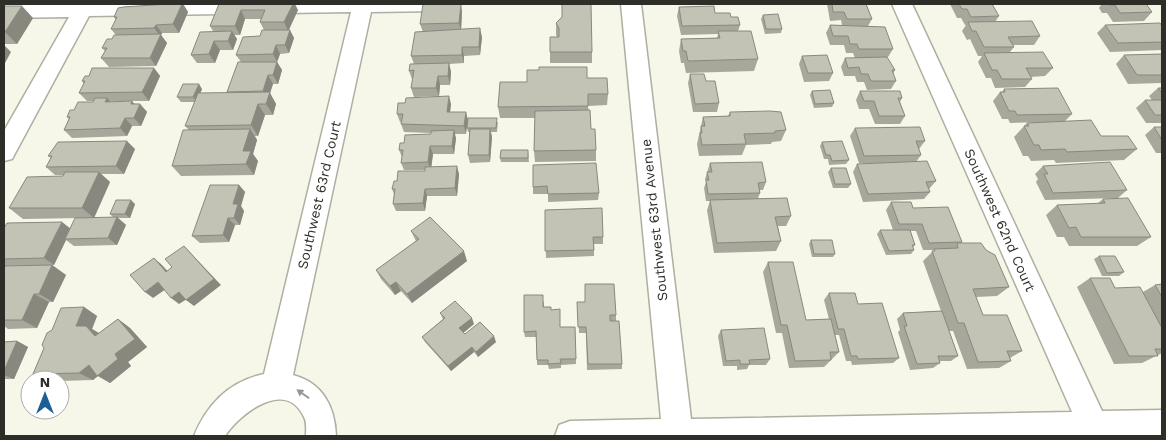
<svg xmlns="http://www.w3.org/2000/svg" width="1166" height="440" font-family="'Work Sans',sans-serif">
<rect width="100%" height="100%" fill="#f7f7e9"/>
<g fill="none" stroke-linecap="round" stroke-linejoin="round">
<defs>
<g id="minor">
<path d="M4,4H448L445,9L438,11L371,12L293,375C323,383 335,407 336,436H306C306,430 307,422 304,417C286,378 240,413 225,436H194C207,404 230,381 264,374L351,12L89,16L12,159L4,161V131L69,17L4,18Z"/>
<polygon points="621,4 641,4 691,419 1072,412 892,4 912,4 1102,411 1162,410 1162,436 555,436 559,425 570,421 661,419"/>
</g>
</defs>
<!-- minor casing -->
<use href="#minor" stroke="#aeaea1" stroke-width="3"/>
<!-- minor -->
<use href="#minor" fill="#fff" fill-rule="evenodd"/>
</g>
<!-- wall -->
<g fill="#a7a79c">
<polygon points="168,4 183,4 188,12 179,33 162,33 161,35 167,43 156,66 109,67 101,58 105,51 102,48 116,35 111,29 116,20 114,17"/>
<polygon points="219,4 298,10 289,30 294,38 289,53 280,54 277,62 282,70 278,84 273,84 270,93 276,104 273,115 265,115 258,136 255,136 257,140 253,154 258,161 254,175 181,176 172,166 189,130 185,126 195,102 181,102 177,97 202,89 200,93 227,93 227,92 241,62 236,55 260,36 264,30 260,22 261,19 245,19 240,35 234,35 237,39 233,50 220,50 215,63 197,63 191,55 213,31 210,26"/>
<polygon points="827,4 866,4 872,19 868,26 893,49 888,57 855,58 853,53 846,53 844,45 830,45 826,33 830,25 842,25 841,20 830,21"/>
<polygon points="950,4 992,4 999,16 995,22 1040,36 1034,45 1013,45 1014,47 1010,52 1053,68 1045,76 1030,77 1032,79 1025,87 995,88 991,78 986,78 978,62 982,56 978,56 970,39 967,40 962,31 966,25 965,25 961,18 957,18"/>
<polygon points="1101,4 1146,4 1152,12 1144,21 1113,22 1107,13 1102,13 1099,8 1101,5"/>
<polygon points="4,6 33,18 17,44 4,44"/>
<polygon points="679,7 715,13 731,17 740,25 738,31 758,59 754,71 686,73 684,63 681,63 679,51 681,39 717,38 718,34 681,35 677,16"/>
<polygon points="462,11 461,30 482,37 480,55 464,56 464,63 449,64 451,72 450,85 440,85 439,96 414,97 411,88 413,79 412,79 409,71 414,64 411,56 423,32 420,24"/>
<polygon points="763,15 782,29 781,33 765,34 761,19"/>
<polygon points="556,23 592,52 592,63 550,63 550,52 557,37 556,35"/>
<polygon points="1105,25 1162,26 1162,50 1110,52 1097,33"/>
<polygon points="1162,54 1162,83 1128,84 1116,64 1124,55"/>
<polygon points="802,56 833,73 829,81 804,82 799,64"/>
<polygon points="845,58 895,70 893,74 896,81 891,89 867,90 864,82 857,82 855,76 844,76 841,67"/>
<polygon points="154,68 160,76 149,101 110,101 111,102 140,104 147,112 141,126 132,126 127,136 72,138 64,130 69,119 67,117 74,110 93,102 93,101 87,101 79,93 84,84 82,81"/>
<polygon points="690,74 719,103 717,112 693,112 688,83"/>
<polygon points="587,78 608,94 607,105 588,106 591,129 596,150 596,161 535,162 534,151 535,118 500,118 498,107 527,82"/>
<polygon points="1158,88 1162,88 1162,123 1146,123 1136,108 1145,100 1152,100 1149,96"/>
<polygon points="1004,89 1072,114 1065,121 1101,136 1137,149 1124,160 1056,163 1054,160 1031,161 1028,156 1023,156 1014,137 1027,123 1042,122 1010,123 1008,119 1002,119 993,101 1000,92 1002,92"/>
<polygon points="812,91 834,103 832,107 814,108 810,95"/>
<polygon points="860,91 902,98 900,102 905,116 900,124 875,124 869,109 859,109 856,100"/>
<polygon points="451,104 450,112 466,112 466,134 454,134 456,138 454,154 433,154 431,167 459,174 457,196 427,196 425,211 396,211 393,204 394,194 392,189 397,181 425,171 425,170 404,170 401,163 402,157 399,150 404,143 431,134 431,133 404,132 401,124 402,122 400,122 397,114"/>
<polygon points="730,112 786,130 781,141 772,142 771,144 746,145 742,155 699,156 697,144 703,117 728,116"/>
<polygon points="498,122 497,132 491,132 492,137 490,162 470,163 468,155 470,132 468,132 467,128"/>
<polygon points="1154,127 1162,127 1162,153 1156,153 1145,135"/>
<polygon points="855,128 925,141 919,149 921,155 916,162 936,181 929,189 930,192 924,199 863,202 853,172 857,164 885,163 859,163 850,136"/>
<polygon points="822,142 849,160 846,164 829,165 828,159 824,159 820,146"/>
<polygon points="135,149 124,174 101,174 110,182 94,218 114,218 110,214 135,204 130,218 118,218 126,225 117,245 74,246 66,240 54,265 4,266 4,228 70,228 80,218 23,219 9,208 63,176 63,175 55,175 46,167 51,158 48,156"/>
<polygon points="528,150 529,162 501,162 500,158"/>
<polygon points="710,163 766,182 763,190 760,190 760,193 758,198 791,216 786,226 778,226 781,241 776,251 714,253 707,210 710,201 706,201 704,188 706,182 705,179"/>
<polygon points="533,165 599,193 598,200 548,202 548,194 533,194"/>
<polygon points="1043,166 1127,190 1118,198 1045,200 1036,182 1038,179 1035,174"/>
<polygon points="831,168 851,184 848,188 833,188 828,172"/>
<polygon points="239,185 245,192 241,206 244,211 240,225 235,225 229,242 200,243 192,236"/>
<polygon points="1103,199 1151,237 1137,246 1069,246 1064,237 1057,237 1046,215 1057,205 1097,204"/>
<polygon points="891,202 913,208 962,242 961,243 1009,287 997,296 976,297 983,315 1022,351 1010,358 1011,361 999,368 967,369 953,331 949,331 958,356 951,361 940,361 940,363 933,368 910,370 898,332 900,330 897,319 903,313 941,311 923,261 934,250 923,250 916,231 910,231 915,245 913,247 914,250 911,254 886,255 877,234 880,230 893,230 886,210"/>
<polygon points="545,210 603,237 603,244 594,244 594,256 546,258"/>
<polygon points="411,231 467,261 412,303 401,291 395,295 381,279 376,270 416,241"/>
<polygon points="811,240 835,254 833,257 812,257 809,244"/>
<polygon points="1099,256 1124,272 1119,276 1102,276 1094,259"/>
<polygon points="768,262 806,320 829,319 824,300 829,293 858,304 899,358 893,363 852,365 851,361 846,361 839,335 835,335 839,352 824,367 789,368 782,333 776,333 763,272"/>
<polygon points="52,265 66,275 53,302 49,302 37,328 8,329 4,326 4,266"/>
<polygon points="1090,278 1115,288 1143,292 1155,285 1162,284 1162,353 1142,363 1114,364 1077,287"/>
<polygon points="544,301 544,307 551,310 560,327 575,327 576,364 561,365 561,368 549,369 548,365 537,365 537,360 536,337 525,337 524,332"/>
<polygon points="84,307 97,316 92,329 99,333 118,319 130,328 147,347 128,362 131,366 110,383 98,376 93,380 60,381 60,380 46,380 33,374 52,330"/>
<polygon points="578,308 616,315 616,321 610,321 622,364 622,369 587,370 586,333 579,333"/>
<polygon points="440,313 474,324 463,333 465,334 496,342 478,357 474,352 451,371 425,342 422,337 443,319"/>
<polygon points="721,330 770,359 766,365 749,365 747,369 737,370 737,366 723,366 718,336"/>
<polygon points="17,341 28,347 14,379 4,379 4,342"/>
</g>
<!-- shaded-wall -->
<g fill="#88887f">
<polygon points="182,4 183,4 188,12 179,33 173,24"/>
<polygon points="293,4 295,4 298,10 288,31 284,22"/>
<polygon points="461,4 462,11 461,32 459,23"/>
<polygon points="22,6 33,18 17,44 5,32"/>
<polygon points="241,10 245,19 240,35 235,26"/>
<polygon points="156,25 162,33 161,35 167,43 156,66 150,58 160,36 154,28"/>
<polygon points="480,28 482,37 480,55 479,47"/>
<polygon points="290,30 294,38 289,53 285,45"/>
<polygon points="232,31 237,39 233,50 228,41"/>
<polygon points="214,41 220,50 215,63 209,54"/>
<polygon points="4,45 11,52 4,65"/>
<polygon points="276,45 280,54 277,62 282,70 278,84 273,75 277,62 273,54"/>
<polygon points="462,47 464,56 464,63 462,55"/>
<polygon points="449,63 451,72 450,85 448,76"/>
<polygon points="154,68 160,76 149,101 142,92"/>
<polygon points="268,75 273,84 270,93 276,104 273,115 266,104 267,99 263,91"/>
<polygon points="438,76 440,85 439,96 436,88"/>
<polygon points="199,84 202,89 197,102 193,97"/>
<polygon points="449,96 451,104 449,120 447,112"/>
<polygon points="107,98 114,106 105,102"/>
<polygon points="132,101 138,108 140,104 147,112 141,126 134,118 131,104"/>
<polygon points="258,104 265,115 258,136 251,125"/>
<polygon points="466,112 468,120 466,134 464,126"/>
<polygon points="125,118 132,126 127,136 120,128"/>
<polygon points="250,129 257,140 253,154 258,161 254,175 246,164 243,151"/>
<polygon points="490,129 492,137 490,162 489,155"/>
<polygon points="454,130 456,138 454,154 452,146"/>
<polygon points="127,141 135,149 124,174 116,166"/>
<polygon points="430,146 433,154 431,170 428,162"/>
<polygon points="457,166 459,174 457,196 455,188"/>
<polygon points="99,172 110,182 94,218 82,208"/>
<polygon points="239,185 245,192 241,206 244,211 240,225 234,218 233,204"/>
<polygon points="425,189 427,196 425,211 423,203"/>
<polygon points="131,200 135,204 130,218 125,214"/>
<polygon points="117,217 126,225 117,245 108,238"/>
<polygon points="228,218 235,225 229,242 223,235"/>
<polygon points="62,222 71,229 65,239 66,240 54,265 44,258"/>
<polygon points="184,246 221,285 194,306 186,300"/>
<polygon points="464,251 467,261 412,303 407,294"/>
<polygon points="154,258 162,265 174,278 166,272"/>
<polygon points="52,265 66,275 53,302 39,294"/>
<polygon points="158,282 166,289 153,298 145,292"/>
<polygon points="396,282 401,291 395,295 390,286"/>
<polygon points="179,292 187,299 179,304 171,298"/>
<polygon points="34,294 49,302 37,328 22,320"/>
<polygon points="84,307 97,316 92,329 100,334 95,336 76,326"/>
<polygon points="472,318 474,324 462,334 459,328"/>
<polygon points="118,319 130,328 147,347 128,362 131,366 110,383 98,376 93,380 79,373 89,365 115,354"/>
<polygon points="494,336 496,342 478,357 476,352"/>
<polygon points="17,341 28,347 14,379 4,375 4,371"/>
<polygon points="472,347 474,352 451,371 448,366"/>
</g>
<!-- building -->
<g fill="#c2c2b5" stroke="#88887f">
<polygon points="168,4 182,4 173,24 156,25 154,28 111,29 117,17 114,17 118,8 123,7"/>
<polygon points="219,4 293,4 284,22 260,22 265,10 241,10 235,26 210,26"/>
<polygon points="423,4 461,4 459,23 420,24"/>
<polygon points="562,4 591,4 592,52 550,52 550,37 559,37 559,28 556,23 562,17"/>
<polygon points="832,4 866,4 872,19 847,19 844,12 833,12"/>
<polygon points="959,4 992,4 999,16 971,17 967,9 962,9"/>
<polygon points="1109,4 1146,4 1152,12 1120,13 1115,5 1110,5"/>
<polygon points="4,6 22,6 5,32 4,32"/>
<polygon points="714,6 715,13 730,13 731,17 738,17 740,25 682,26 679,7"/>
<polygon points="778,14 782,29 766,29 763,15"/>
<polygon points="1032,21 1040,36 1008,37 1014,47 984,47 976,31 972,31 968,22"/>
<polygon points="1160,23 1162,26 1162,42 1118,43 1105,25"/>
<polygon points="830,25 885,27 893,49 859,49 857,44 850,44 848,36 833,36"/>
<polygon points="480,28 479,47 462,47 462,55 411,56 415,32"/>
<polygon points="262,30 290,30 285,45 276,45 273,54 236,55 243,37 260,36"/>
<polygon points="232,31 228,41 214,41 209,54 191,55 200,32"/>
<polygon points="718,31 751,31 758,59 688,61 686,51 683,51 681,39 720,38"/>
<polygon points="161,34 150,58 101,58 107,48 102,48 107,39 112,39 114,35"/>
<polygon points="1043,52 1053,68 1026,68 1032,79 1002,79 997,70 992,70 984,53"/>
<polygon points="1162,54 1162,75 1137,75 1124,55"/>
<polygon points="827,55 833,73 808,73 802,56"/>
<polygon points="887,57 895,70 892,70 896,81 871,81 868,74 861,74 859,67 848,68 845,58"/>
<polygon points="238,62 277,62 273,75 268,75 263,91 227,92"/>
<polygon points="449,63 448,76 438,76 436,88 411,88 414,70 409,71 410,64"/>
<polygon points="539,67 587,67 587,78 607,78 608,94 588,94 588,106 498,107 500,82 527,82 527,70 539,70"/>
<polygon points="92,68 154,68 142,92 79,93 85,81 82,81 85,76 89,76"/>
<polygon points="690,74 704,74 706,81 715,81 719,103 695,104"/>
<polygon points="183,84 199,84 193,97 177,97"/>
<polygon points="1058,88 1072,114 1017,115 1015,111 1009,111 1000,92 1005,92 1004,89"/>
<polygon points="1158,88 1162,88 1162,93"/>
<polygon points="830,90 834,103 815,104 812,91"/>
<polygon points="860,91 900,91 902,98 898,98 905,116 879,116 874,101 864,101"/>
<polygon points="270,92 266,104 258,104 251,125 185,126 198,93"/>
<polygon points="449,96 447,112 466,112 464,126 401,124 403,114 397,114 398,103 405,103 406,98"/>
<polygon points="95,98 107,98 105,102 132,101 131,104 140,104 134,118 125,118 120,128 64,130 70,117 67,117 70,110 74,110 78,102 93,102"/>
<polygon points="1145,100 1162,100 1162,115 1155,115"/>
<polygon points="590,110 591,129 595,129 596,150 534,151 535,111"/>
<polygon points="770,111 781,112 786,130 775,131 775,133 744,134 746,144 702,145 700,133 702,133 701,126 705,126 703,117 730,116 730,112"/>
<polygon points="468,118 497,118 496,128 467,128"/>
<polygon points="1091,120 1101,136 1128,136 1137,149 1067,152 1065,149 1041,150 1039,145 1034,145 1024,126 1029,126 1027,123"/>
<polygon points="920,127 925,141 916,141 921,155 864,156 855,128"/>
<polygon points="1154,127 1162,127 1162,140"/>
<polygon points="250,129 243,151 251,151 246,164 172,166 183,130"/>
<polygon points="470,129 490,129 489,155 468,155"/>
<polygon points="454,130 452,146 430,146 428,162 401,163 403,150 399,150 400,143 404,143 405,135 431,134 431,131"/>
<polygon points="127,141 116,166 46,167 52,156 48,156 58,142"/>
<polygon points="842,141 849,160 832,161 830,155 826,155 822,142"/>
<polygon points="501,150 528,150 528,158 500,158"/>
<polygon points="927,161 936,181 926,182 930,192 868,194 857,164"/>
<polygon points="762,162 766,182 758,183 760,193 708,194 706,180 709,180 707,172 712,172 710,163"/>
<polygon points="1110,162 1127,190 1053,193 1044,174 1048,174 1043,166"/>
<polygon points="596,163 599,193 548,194 547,186 533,187 533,165"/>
<polygon points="457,166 455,188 425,189 423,203 393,204 395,189 392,189 394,181 397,181 398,171 425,171 425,167"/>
<polygon points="831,168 846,168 851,184 835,184"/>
<polygon points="65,172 99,172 82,208 9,208 27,177 63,176"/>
<polygon points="210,185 239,185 233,204 238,204 234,218 228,218 223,235 192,236"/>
<polygon points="787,198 791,216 775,217 781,241 717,243 710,200"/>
<polygon points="1128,198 1151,237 1081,237 1076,227 1069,228 1057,205 1105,203 1103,199"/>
<polygon points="116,200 131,200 125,214 110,214"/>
<polygon points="891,202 911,202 913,208 948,207 962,242 929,243 922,224 899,224"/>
<polygon points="602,208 603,237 593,237 594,250 545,251 545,210"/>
<polygon points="117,217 108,238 65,239 75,218"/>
<polygon points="430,217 464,251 407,294 396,282 390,286 376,270 419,239 411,231"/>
<polygon points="62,222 44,258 4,259 4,228 7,223"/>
<polygon points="880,230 910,230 915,245 912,245 914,250 889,251"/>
<polygon points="811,240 832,240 835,254 814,254"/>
<polygon points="957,243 981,243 986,250 995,255 1009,287 973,289 983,315 1007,315 1022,351 1007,351 1011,361 978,362 964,323 958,323 932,251 935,251 934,249 958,248"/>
<polygon points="184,246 214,279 186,300 179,292 171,298 158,282 145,292 130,275 154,258 166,272 172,267 165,259"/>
<polygon points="1099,256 1115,256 1124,272 1107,273"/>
<polygon points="768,262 793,262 806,320 831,319 839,352 830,352 831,360 795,361 787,325 781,325"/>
<polygon points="52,265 39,294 34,294 22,320 4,320 4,266"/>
<polygon points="1090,278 1110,278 1115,288 1140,287 1162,328 1162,349 1155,349 1158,356 1129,356"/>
<polygon points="585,284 614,284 616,315 610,315 610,321 619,321 622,364 588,364 586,327 578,327 577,302 585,302"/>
<polygon points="1162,284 1162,297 1155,285"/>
<polygon points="829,293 855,293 858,304 882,303 899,358 858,359 857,356 851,356 844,329 838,329"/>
<polygon points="524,295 543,295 543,307 551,307 551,310 560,309 560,327 575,327 576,359 560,359 561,363 548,364 548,360 537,360 536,331 524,332"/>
<polygon points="455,301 472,318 459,328 465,334 480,322 494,336 476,352 472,347 448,366 422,337 445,318 440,313"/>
<polygon points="84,307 76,326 86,326 95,336 118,319 135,339 115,354 118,359 97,376 89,365 79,373 33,374 44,348 42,345 47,333 52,330 61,308"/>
<polygon points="942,311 958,356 938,356 940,363 917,364 904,326 907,326 903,313"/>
<polygon points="764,328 770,359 749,360 750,364 740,364 740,360 726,361 721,330"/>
<polygon points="17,341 4,371 4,342"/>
</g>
<!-- one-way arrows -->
<defs><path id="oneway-solid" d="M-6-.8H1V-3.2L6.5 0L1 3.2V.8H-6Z" transform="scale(1.25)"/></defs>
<use fill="#969694" href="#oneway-solid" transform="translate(303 394) rotate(-145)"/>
<g text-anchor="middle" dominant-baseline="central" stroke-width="4" stroke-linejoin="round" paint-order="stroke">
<!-- street labels -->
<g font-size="14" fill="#2e2e29" stroke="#fff">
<text transform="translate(319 195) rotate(-77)">Southwest 63rd Court</text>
<text transform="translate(654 220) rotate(-96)">Southwest 63rd Avenue</text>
<text transform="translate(1000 220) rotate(66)">Southwest 62nd Court</text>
</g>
</g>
<!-- border -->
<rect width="1166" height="440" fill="none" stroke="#2e2e29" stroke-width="10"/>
<!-- north arrow -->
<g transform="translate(45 395)"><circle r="24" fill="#ffffff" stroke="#ababa9"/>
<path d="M0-4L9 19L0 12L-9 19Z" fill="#1c5f94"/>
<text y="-8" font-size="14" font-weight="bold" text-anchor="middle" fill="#2e2e29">N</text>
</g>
</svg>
